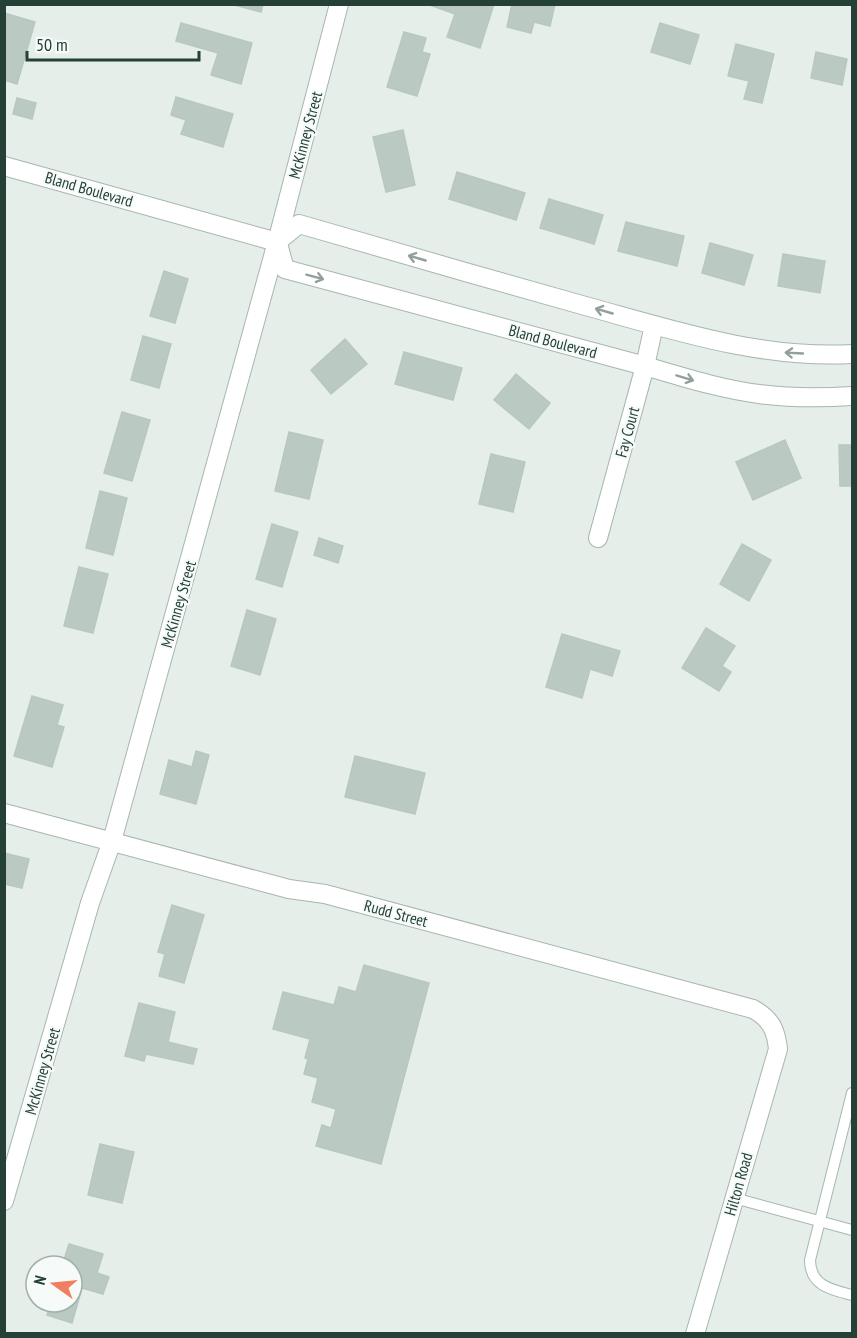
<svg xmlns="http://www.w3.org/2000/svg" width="857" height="1338" font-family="'PT Sans Narrow',sans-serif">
<rect width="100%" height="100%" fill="#e5eee9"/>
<!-- building -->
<g fill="#bac9c2" stroke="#b7c8c0" stroke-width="1.5">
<polygon points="231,4 263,4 261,12"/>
<polygon points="427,4 494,4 480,48 447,37 455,14"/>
<polygon points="512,4 555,4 550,26 534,22 531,33 507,27"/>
<polygon points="4,13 35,22 17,84 4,80"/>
<polygon points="181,23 252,43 241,84 211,75 218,53 176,41"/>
<polygon points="660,23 699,35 690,64 651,52"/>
<polygon points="404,32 426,38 422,52 430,54 417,96 387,87"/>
<polygon points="736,44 774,54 762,103 744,99 749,81 728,76"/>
<polygon points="816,52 847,59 842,85 811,78"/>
<polygon points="176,97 233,114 223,147 181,134 186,120 171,115"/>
<polygon points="17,98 36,103 32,119 13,114"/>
<polygon points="403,130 415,185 386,192 373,137"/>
<polygon points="457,172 525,193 516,220 449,199"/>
<polygon points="549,199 603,215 594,244 540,228"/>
<polygon points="626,222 684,236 677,266 618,251"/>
<polygon points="710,243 753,255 744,285 702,273"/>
<polygon points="783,254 825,261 820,293 778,286"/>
<polygon points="164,271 188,279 175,323 150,316"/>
<polygon points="143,336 171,344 159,388 131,380"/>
<polygon points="345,339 367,364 331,394 311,370"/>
<polygon points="404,352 462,368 453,400 395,384"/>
<polygon points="516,374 550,403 529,429 494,400"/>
<polygon points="122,412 150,420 132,481 104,473"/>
<polygon points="289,432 323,440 309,499 275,491"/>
<polygon points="785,440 801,478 753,500 736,462"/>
<polygon points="839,445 852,445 852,486 840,486"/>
<polygon points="491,454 525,462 513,512 479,504"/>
<polygon points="100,491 127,498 113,555 86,548"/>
<polygon points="272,524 298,532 282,587 256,579"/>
<polygon points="319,538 343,546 338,563 314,555"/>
<polygon points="742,544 771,560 749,601 720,584"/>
<polygon points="79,567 108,574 93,633 64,626"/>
<polygon points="247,610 276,619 260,675 231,666"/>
<polygon points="706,628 735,646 722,666 731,672 719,691 682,668"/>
<polygon points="562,634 620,651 612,676 590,669 582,698 546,687"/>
<polygon points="32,696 63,705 57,725 64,727 52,767 14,756"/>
<polygon points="196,751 209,755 196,804 160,794 169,760 192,767"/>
<polygon points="355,756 425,773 415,814 345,797"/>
<polygon points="4,853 29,859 22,888 4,884"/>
<polygon points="172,905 204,915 184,983 159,976 165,954 158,952"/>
<polygon points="364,965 429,983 381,1164 316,1146 322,1125 331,1128 336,1109 312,1102 318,1078 304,1074 308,1059 305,1058 310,1039 273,1029 283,992 334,1005 339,987 356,992"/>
<polygon points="139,1003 175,1012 168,1042 197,1049 193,1064 146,1054 144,1061 125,1056"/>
<polygon points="100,1144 134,1152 122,1203 88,1195"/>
<polygon points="69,1244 103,1254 97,1273 109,1277 103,1294 82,1288 72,1323 47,1315 51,1302 72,1302 72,1266 62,1266"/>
</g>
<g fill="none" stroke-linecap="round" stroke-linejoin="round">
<defs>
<g id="lane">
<path d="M852,1093L810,1260C810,1286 832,1290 852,1295"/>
<polyline points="734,1198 852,1230"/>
</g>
<g id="street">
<polyline points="4,166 277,242"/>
<path d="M277,242L299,224C396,252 492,280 589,307C676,331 761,359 852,354"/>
<path d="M278,244L285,269L645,366C683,377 720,389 759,394C790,398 821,398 852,396"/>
<polyline points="598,538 645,366 654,325"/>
<path d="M4,813L289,889L325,894L753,1009C771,1019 776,1030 778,1049L695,1334"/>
<polyline points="4,1201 90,903 112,841 277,242 339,4"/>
</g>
</defs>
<!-- lane casing -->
<use href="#lane" stroke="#a7b6b0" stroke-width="12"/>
<!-- street casing -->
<use href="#street" stroke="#a7b6b0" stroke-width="20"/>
<!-- lane -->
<use href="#lane" stroke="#fff" stroke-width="10"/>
<!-- street -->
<use href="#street" stroke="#fff" stroke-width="18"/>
</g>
<!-- one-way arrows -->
<defs><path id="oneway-shaft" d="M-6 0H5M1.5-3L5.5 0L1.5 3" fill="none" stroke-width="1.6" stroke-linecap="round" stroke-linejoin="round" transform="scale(1.5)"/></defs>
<g stroke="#92a09b">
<use href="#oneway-shaft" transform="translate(417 258) rotate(-164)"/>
<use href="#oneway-shaft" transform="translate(315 277) rotate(15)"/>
<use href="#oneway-shaft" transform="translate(604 311) rotate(-164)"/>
<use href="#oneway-shaft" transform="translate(794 353) rotate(-177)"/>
<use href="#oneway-shaft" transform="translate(685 378) rotate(17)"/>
</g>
<g text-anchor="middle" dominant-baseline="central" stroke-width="4.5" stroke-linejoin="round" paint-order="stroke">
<!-- street labels -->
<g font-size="16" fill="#244037" stroke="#f6faf8">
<text transform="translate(305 135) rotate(-75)">McKinney Street</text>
<text transform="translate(89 189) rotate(16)">Bland Boulevard</text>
<text transform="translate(553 341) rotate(15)">Bland Boulevard</text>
<text transform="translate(627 432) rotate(-75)">Fay Court</text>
<text transform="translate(178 604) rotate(-74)">McKinney Street</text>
<text transform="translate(396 913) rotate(15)">Rudd Street</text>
<text transform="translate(42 1071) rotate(-74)">McKinney Street</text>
<text transform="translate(738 1184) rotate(-74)">Hilton Road</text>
</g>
</g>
<!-- border -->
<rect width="857" height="1338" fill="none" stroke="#244037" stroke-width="12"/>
<!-- north arrow -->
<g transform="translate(54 1284) rotate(285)"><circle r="28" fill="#f6faf8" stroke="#a2b0ab" stroke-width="1.5"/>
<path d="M0-4.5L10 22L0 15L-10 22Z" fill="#f07e60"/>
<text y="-9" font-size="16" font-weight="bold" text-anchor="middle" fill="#244037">N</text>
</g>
<!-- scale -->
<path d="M27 51v9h172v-9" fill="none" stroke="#244037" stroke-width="3"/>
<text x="36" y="51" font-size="18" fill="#244037" stroke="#f6faf8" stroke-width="4.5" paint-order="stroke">50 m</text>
</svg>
